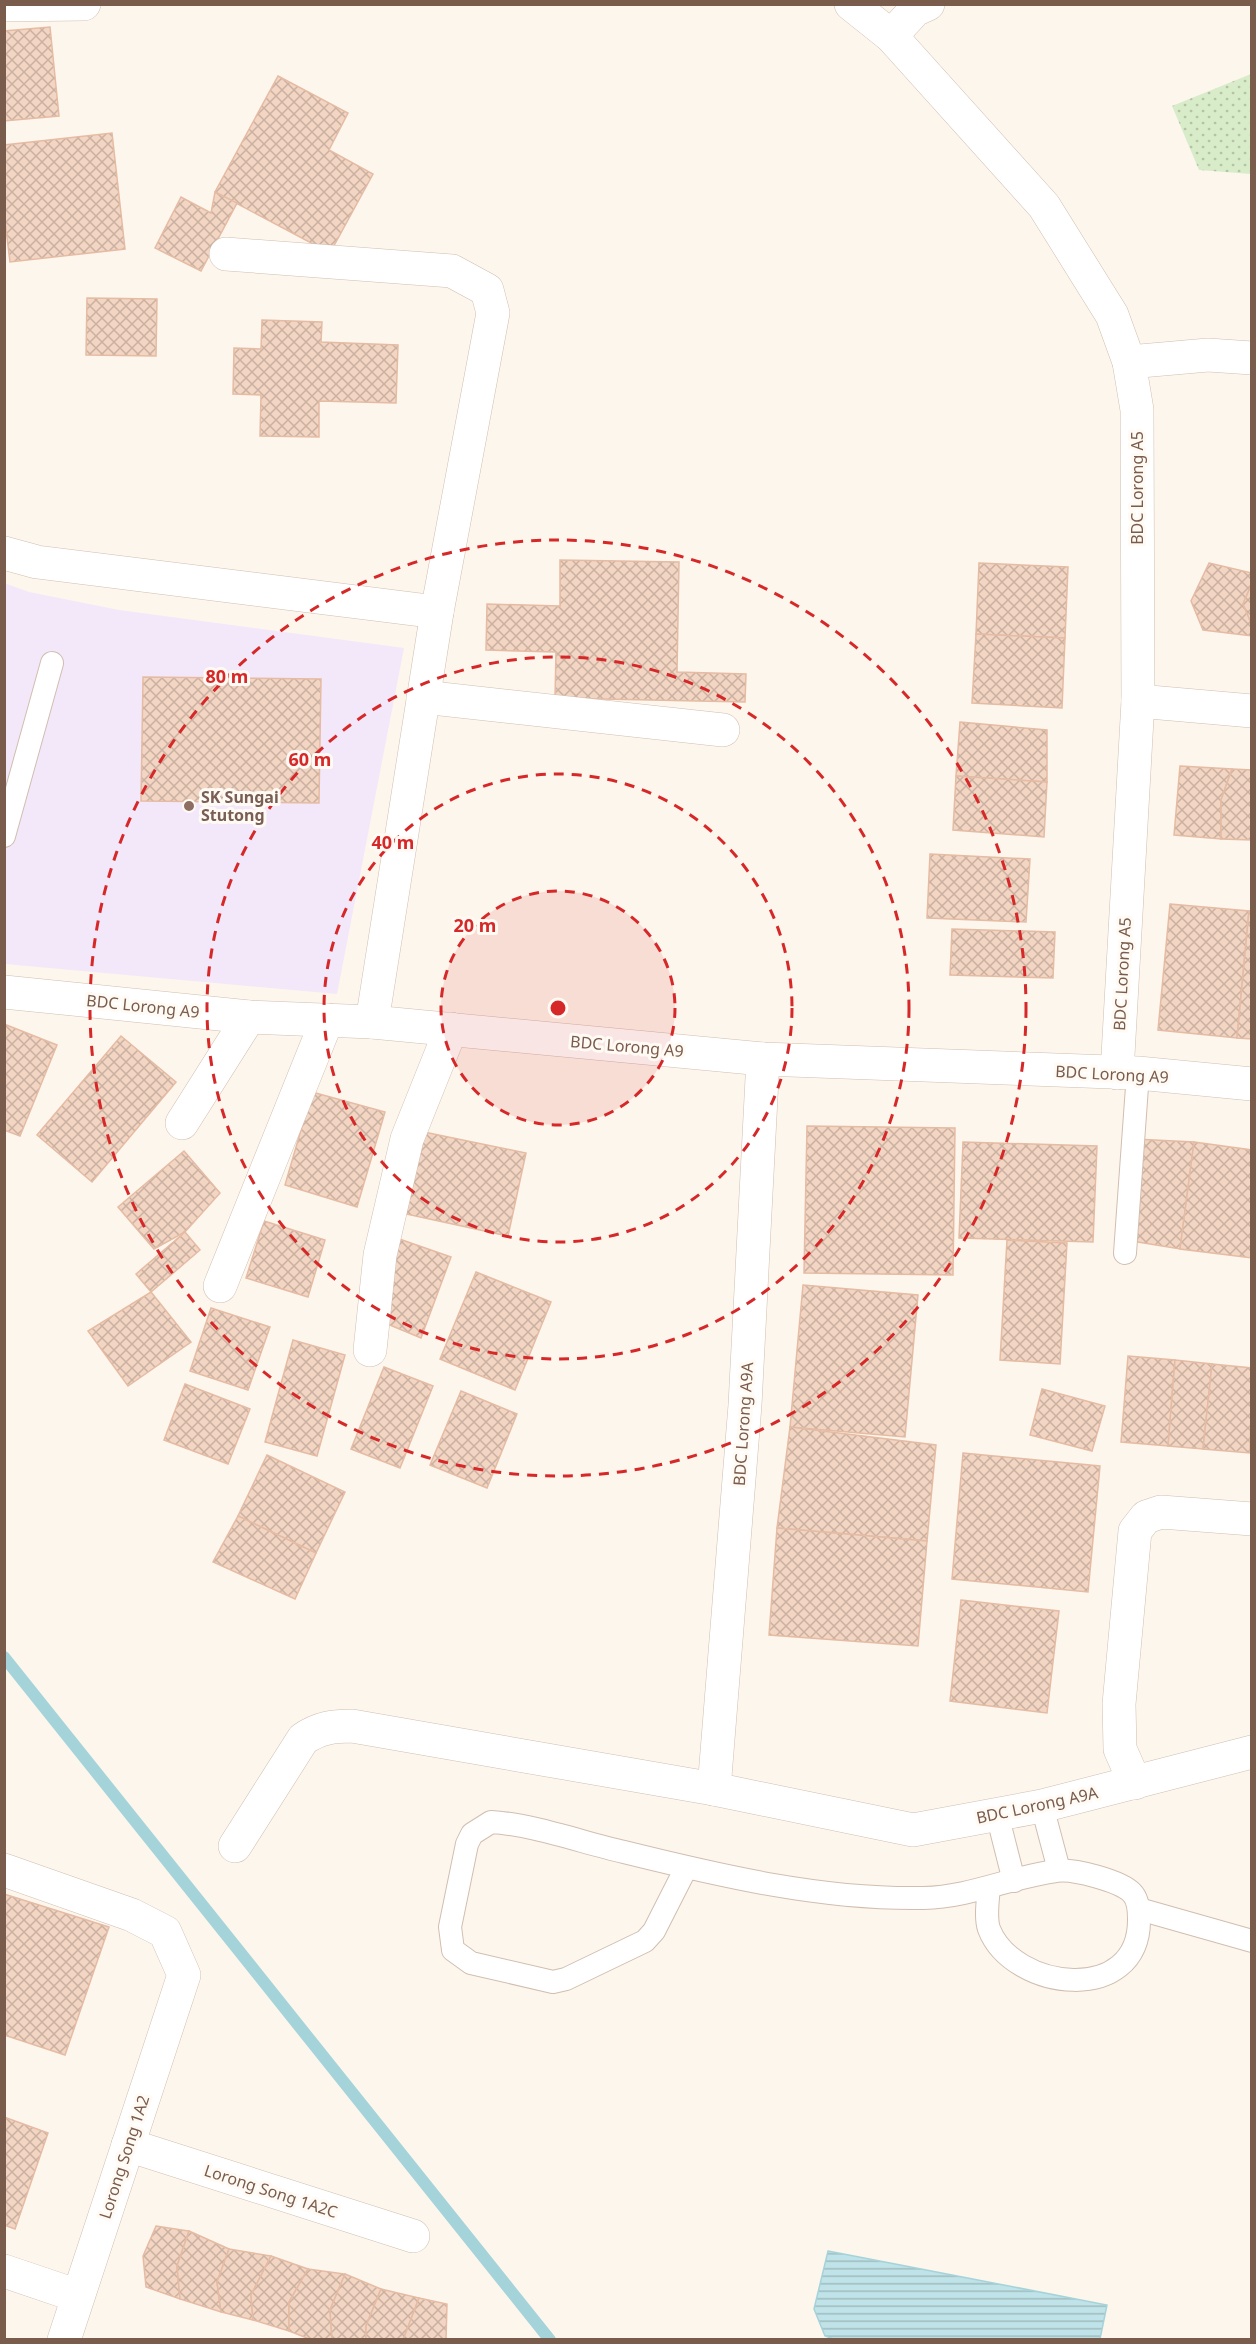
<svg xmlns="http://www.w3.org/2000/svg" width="1256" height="2344" font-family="'Noto Sans',sans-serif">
<defs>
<pattern id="grass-dots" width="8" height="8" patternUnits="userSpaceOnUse" patternTransform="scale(1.5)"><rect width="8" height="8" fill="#d8ecc9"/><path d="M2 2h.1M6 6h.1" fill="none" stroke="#b4c2a5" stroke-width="1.8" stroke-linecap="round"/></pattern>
<pattern id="water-rules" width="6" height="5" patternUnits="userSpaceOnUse" patternTransform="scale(1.5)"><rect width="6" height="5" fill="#bfe3e8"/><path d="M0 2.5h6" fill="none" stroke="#a0bbbe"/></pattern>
<pattern id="building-cross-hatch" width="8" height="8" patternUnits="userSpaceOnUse" patternTransform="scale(1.5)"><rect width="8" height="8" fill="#f3d5c3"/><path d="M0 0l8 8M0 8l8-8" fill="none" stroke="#cab0a1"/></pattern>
</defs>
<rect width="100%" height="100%" fill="#fdf6ec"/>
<!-- education -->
<polygon fill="#f3e8fa" points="4,583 29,592 119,610 404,648 337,994 5,964"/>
<!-- grass -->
<polygon fill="url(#grass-dots)" points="1251,74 1251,174 1199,170 1172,106"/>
<!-- water -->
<polygon fill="url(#water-rules)" stroke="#a5d3da" stroke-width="1.5" points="828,2251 1107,2305 1100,2339 836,2340 825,2336 814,2309"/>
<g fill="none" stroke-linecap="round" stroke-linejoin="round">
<!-- stream -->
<polyline stroke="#a5d3da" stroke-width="12" points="4,1657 550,2340"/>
</g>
<!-- building -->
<g fill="url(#building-cross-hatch)" stroke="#e6bba3" stroke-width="1.5">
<polygon points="50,27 59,116 4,121 4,31"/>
<polygon points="278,76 348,113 329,150 373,174 330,253 215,192"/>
<polygon points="112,133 125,249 10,262 4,213 4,145"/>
<polygon points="215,192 237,203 201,271 155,248 181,197 211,213"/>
<polygon points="87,298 157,299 156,356 86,355"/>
<polygon points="262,320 322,322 321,342 398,345 396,403 319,401 319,437 260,436 261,395 233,394 234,348 261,349"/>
<polygon points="560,560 679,562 677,672 746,674 745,702 555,698 556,652 486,650 487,604 560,606"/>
<polygon points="979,563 1068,567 1065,638 976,634"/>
<polygon points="1209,563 1252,573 1252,583 1243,604 1252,625 1252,636 1203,630 1191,601"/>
<polygon points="1252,583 1252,625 1243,604"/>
<polygon points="976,634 1065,638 1062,708 972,703"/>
<polygon points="143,677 321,679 319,803 141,801"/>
<polygon points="960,722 1047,730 1047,782 956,776"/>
<polygon points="1180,766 1232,769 1221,800 1221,839 1174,835"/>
<polygon points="1232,769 1252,770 1252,840 1221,839 1221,800"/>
<polygon points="956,776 1047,782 1044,837 953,830"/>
<polygon points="930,854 1030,859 1026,922 927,918"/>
<polygon points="1170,904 1249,911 1237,1038 1158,1030"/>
<polygon points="1249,911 1252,911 1252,1039 1237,1038"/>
<polygon points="952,929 1055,932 1053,978 950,975"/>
<polygon points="4,1024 57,1045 20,1136 4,1130"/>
<polygon points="121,1036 176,1082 92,1182 37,1135"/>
<polygon points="312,1092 385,1112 357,1207 285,1185"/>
<polygon points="807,1126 955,1128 953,1275 804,1273"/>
<polygon points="424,1132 526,1153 508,1236 406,1214"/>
<polygon points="1134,1139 1194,1142 1180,1249 1126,1240"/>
<polygon points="963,1142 1097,1146 1093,1242 959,1238"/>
<polygon points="1194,1142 1252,1150 1252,1258 1180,1249"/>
<polygon points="184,1151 220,1193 185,1232 154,1249 118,1207"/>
<polygon points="264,1221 325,1240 308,1297 246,1278"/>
<polygon points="185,1232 200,1250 151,1292 136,1274"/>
<polygon points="385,1234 451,1257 421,1338 373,1318"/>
<polygon points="1007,1240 1067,1243 1060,1364 1000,1360"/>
<polygon points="476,1272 551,1302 515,1390 440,1359"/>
<polygon points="803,1285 918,1295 905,1437 790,1427"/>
<polygon points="151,1292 191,1342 128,1386 88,1331"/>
<polygon points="211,1308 270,1327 248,1390 190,1371"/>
<polygon points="293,1340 345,1355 317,1456 265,1442"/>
<polygon points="1128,1356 1175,1360 1168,1446 1121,1442"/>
<polygon points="1175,1360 1212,1364 1203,1449 1168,1446"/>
<polygon points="1212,1364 1252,1368 1250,1453 1203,1449"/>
<polygon points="384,1367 433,1386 400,1468 351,1449"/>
<polygon points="185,1384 250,1409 228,1464 164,1440"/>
<polygon points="1042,1389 1105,1406 1092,1451 1030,1435"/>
<polygon points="461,1391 517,1414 487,1488 430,1465"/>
<polygon points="790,1427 936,1445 927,1541 777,1528"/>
<polygon points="963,1453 1100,1466 1088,1592 952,1579"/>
<polygon points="267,1455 345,1492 316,1553 238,1516"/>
<polygon points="238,1516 316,1553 295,1599 213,1562"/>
<polygon points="777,1528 927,1541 918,1646 769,1635"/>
<polygon points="961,1600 1059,1611 1047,1713 950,1701"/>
<polygon points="4,1894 109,1927 65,2055 4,2035"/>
<polygon points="4,2117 48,2133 15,2229 4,2225"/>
<polygon points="156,2226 189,2231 177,2266 180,2299 146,2287 143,2256"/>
<polygon points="189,2231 229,2249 217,2282 221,2312 180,2299 177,2266"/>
<polygon points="229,2249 271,2256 251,2295 253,2320 221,2312 217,2282"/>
<polygon points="271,2256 308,2269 289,2302 289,2331 253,2320 251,2295"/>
<polygon points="308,2269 345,2274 330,2310 332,2340 312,2340 289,2331 289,2302"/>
<polygon points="345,2274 381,2289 366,2326 366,2340 332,2340 330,2310"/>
<polygon points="381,2289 419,2298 403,2340 366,2340 366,2326"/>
<polygon points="419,2298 447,2304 446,2340 403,2340"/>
</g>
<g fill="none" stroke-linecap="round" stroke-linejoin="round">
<defs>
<g id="lane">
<polyline points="4,836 52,663"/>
<polyline points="1125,1253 1138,1073"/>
<polyline points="1042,1806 1059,1870"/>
<polyline points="997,1814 1014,1881"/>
<path d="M686,1868L654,1931L645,1941L566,1979L553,1982L471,1963L453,1950L450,1927L467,1844L472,1834L491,1822C531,1824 584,1843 624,1852C721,1876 823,1900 924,1898C970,1897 1011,1877 1056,1871C1072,1868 1121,1881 1132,1893C1138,1899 1139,1911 1139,1919C1140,2006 1013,1991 989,1929C985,1917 988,1900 989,1887"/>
<polyline points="1139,1909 1252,1941"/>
</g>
<g id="street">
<polyline points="851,4 891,36 1044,206 1112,315 1129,362 1137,410 1138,701 1117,1073"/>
<polyline points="4,5 84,4"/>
<polyline points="891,36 915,10 928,4"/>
<polyline points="226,254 452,271 487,290 493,313 437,612 372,1022"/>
<polyline points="1129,362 1208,355 1252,358"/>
<polyline points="4,553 37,562 437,612"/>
<polyline points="423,697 723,730"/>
<polyline points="1138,701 1252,711"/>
<polyline points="4,992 249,1017 372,1022 763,1059 1138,1073 1252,1084"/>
<polyline points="182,1123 249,1017"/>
<polyline points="220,1286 327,1020"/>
<polyline points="370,1350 380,1255 407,1139 451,1029"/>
<polyline points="1135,1783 1120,1749 1119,1704 1135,1531 1146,1517 1161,1512 1252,1519"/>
<polyline points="714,1789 745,1405 763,1059"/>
<path d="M235,1846L303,1739C319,1728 333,1726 352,1726L714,1789L913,1830L1042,1806L1252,1752"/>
<polyline points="4,1870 132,1915 165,1932 184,1975 64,2340"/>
<polyline points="128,2145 413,2236"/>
<polyline points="4,2271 78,2296"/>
</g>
</defs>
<!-- lane casing -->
<use href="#lane" stroke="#d1beb0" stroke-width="24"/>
<!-- street casing -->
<use href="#street" stroke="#d1beb0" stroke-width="34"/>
<!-- lane -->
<use href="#lane" stroke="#fff" stroke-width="22"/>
<!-- street -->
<use href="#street" stroke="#fff" stroke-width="33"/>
</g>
<!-- distance rings -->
<circle cx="558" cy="1008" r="117" fill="#d62828" fill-opacity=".12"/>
<g fill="none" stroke="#d62828" stroke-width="3" stroke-dasharray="10 8">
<circle cx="558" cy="1008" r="117"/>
<circle cx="558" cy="1008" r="234"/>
<circle cx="558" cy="1008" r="351"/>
<circle cx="558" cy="1008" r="468"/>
</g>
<!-- markers -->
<circle fill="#8d6e63" stroke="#fffaf3" stroke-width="2" cx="189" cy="806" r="6"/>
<g text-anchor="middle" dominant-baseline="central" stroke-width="6" stroke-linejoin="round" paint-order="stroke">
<!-- street labels -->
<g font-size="16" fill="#7a5c4d" stroke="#fffaf3">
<text transform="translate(1137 488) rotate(-90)">BDC Lorong A5</text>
<text transform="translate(1122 974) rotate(-87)">BDC Lorong A5</text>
<text transform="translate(143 1006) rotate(6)">BDC Lorong A9</text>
<text transform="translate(627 1046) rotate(5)">BDC Lorong A9</text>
<text transform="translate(1112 1074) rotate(3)">BDC Lorong A9</text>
<text transform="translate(743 1424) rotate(-86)">BDC Lorong A9A</text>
<text transform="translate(1037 1805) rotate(-12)">BDC Lorong A9A</text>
<text transform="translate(124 2157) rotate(-72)">Lorong Song 1A2</text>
<text transform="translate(271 2191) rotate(18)">Lorong Song 1A2C</text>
</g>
<!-- education labels -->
<g font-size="16" font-weight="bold" fill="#785e54" stroke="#fffaf3" text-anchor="start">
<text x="201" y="797">SK Sungai<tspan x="201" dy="18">Stutong</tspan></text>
</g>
</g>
<circle cx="558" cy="1008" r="9" fill="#d62828" stroke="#fffaf3" stroke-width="3"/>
<g font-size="18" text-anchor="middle" font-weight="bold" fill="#d62828" stroke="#fffaf3" stroke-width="6" stroke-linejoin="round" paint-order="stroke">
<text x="227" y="683">80 m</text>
<text x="310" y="766">60 m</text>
<text x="393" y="849">40 m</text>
<text x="475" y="932">20 m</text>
</g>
<!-- border -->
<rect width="1256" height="2344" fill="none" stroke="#7a5c4d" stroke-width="12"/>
</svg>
